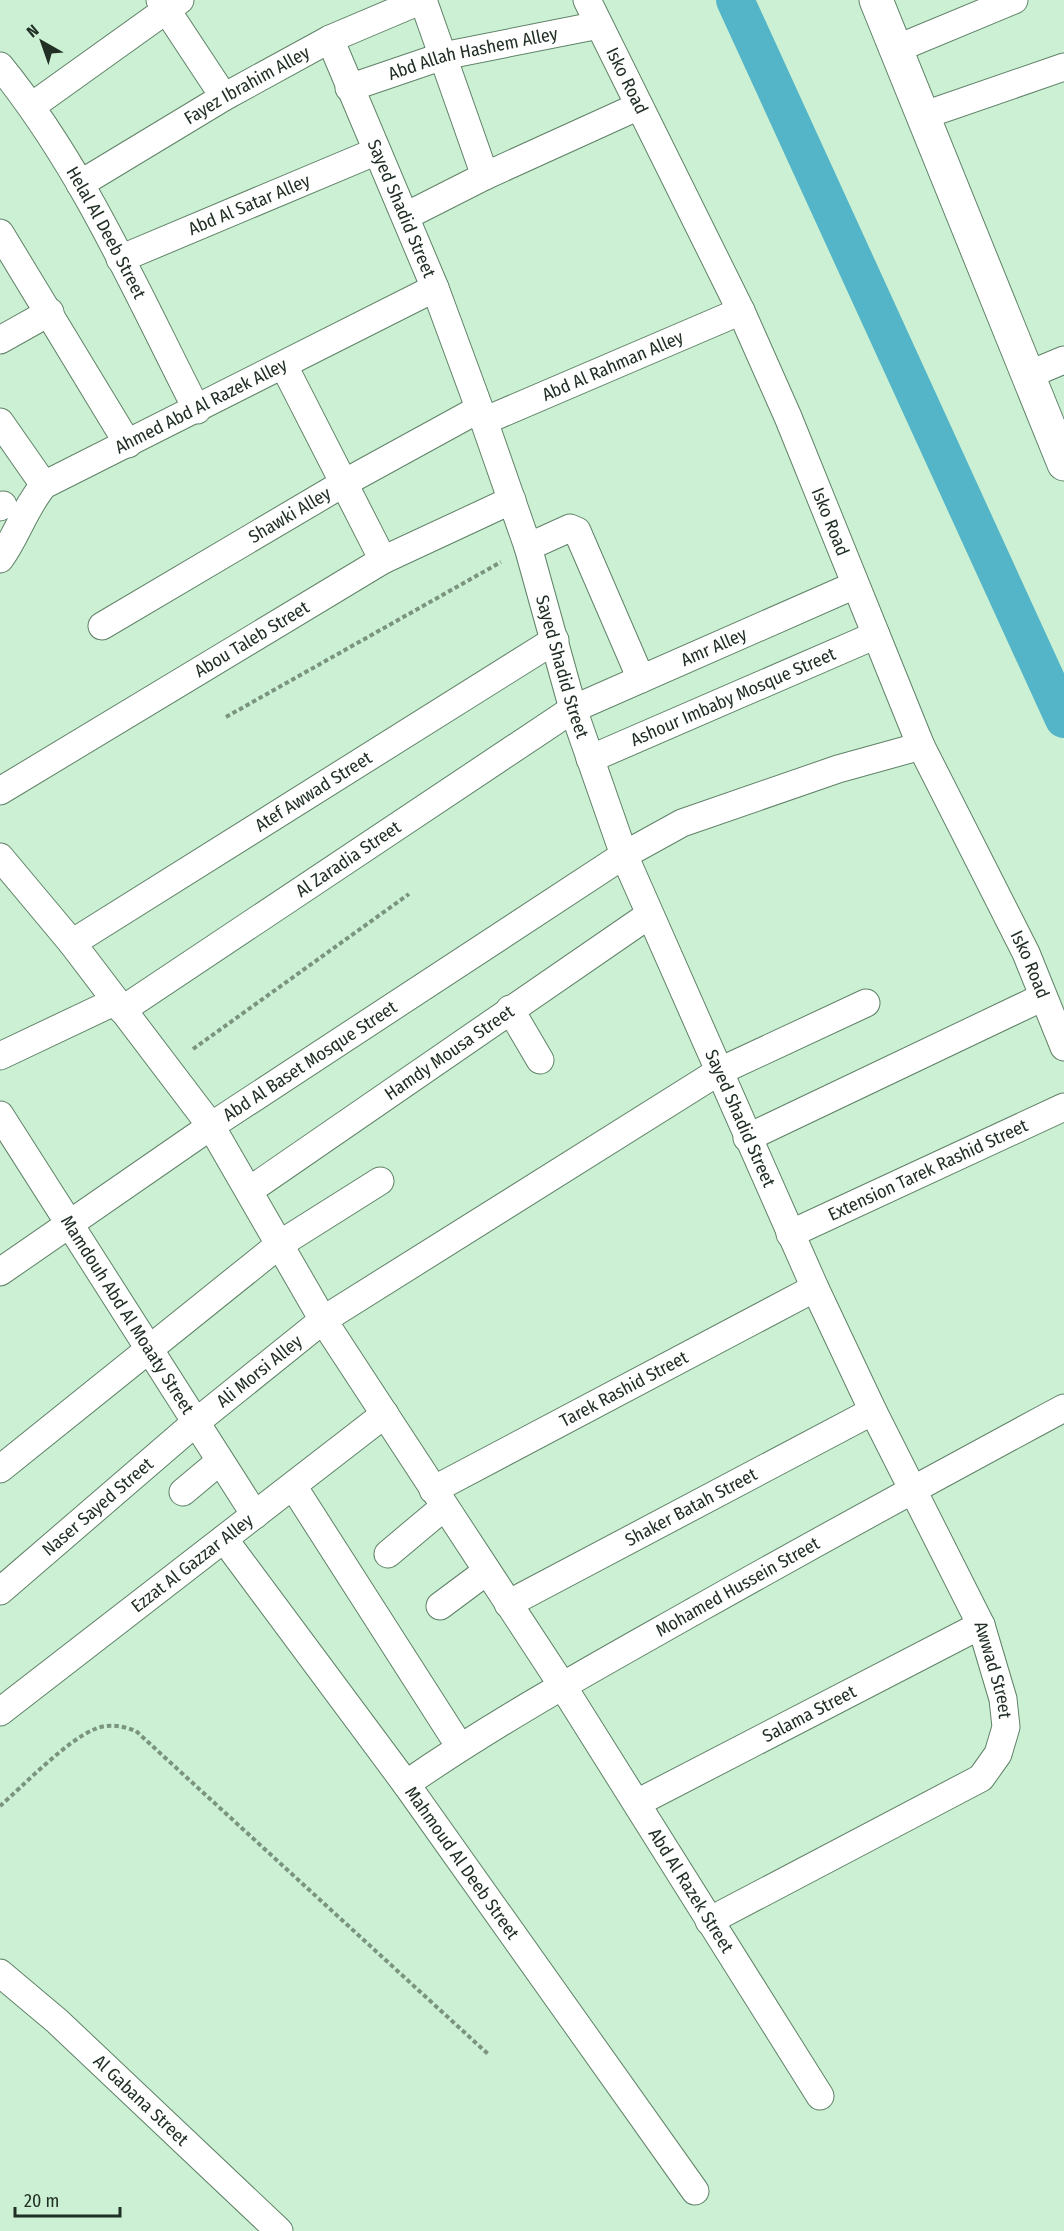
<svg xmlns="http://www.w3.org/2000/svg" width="1064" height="2231" font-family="'Fira Sans Condensed',sans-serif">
<rect width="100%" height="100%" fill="#cbf0d3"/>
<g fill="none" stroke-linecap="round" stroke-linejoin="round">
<!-- canal -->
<polyline stroke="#53b5c7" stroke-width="38" points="735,0 1064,719"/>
<defs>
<g id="street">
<polyline points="160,0 224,97"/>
<polyline points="423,0 485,176"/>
<path id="s1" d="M587,0L741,311L788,417L921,746L1026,953L1064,1047"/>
<path id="s2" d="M330,39L435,288L484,421L528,547L573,709L624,855L815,1288L873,1411L981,1625L1003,1699L1006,1727L998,1754L981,1778L709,1921"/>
<polyline points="896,49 1014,0"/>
<path id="s3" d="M0,66C83,168 137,293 197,410"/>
<path id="s4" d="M349,88L443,56L599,25"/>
<polyline points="32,106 180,0"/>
<polyline points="922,116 1064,67"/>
<path id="s5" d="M80,184L224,97L330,39L422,0"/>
<polyline points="406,216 485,176 639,106"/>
<polyline points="0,233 128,444"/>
<path id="s6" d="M120,259L377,151"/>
<polyline points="0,340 50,312"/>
<polyline points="284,366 383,560"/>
<polyline points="1028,375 1064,360"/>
<path id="s7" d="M484,421L741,311"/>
<polyline points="0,422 44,485"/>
<polyline points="0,507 3,505"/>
<polyline points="528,547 570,528 577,531 641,679"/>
<path id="s8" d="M0,559C17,536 25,507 44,485L435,288"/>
<path id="s9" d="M102,626L344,483L479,409"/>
<path id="s10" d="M590,759L876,635"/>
<path id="s11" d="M0,791L383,560L512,500"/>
<path id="s12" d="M0,857L72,943L211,1126L323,1320L562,1685L820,2096"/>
<path id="s13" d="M72,943L555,640"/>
<polyline points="510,1009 540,1060"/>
<path id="s14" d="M122,1010L573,709L855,585"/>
<polyline points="0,1056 116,1001"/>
<path id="s15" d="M0,1115L255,1515"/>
<polyline points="747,1138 1043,997"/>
<path id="s16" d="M250,1190L649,915"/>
<path id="s17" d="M790,1234L1064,1107"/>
<path id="s18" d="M0,1272L211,1126L624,855L682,823L838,769L921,746"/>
<polyline points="0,1469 280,1244 380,1181"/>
<polyline points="293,1486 460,1747"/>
<path id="s19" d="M433,1490L815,1288"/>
<polyline points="183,1492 220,1461"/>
<path id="s20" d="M224,1539L406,1784L695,2191"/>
<polyline points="388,1554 444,1507"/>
<path id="s21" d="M0,1591L195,1423L323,1320L718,1072L866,1003"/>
<path id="s22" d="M508,1604L873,1411"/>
<polyline points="440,1606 487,1571"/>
<path id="s23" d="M0,1712L385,1414"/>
<path id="s24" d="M406,1784C500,1719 599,1665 698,1609C819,1541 941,1474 1064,1408"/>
<path id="s25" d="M637,1803L981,1625"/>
<path id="s26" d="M0,1973L57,2021L279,2231"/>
</g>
<polyline id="secondary" points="876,0 1064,464"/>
</defs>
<!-- street casing -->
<use href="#street" stroke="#608268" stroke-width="29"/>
<!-- secondary casing -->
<use href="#secondary" stroke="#608268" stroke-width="35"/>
<!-- path -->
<g stroke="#7a947f" stroke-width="4" stroke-dasharray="4.5 3" stroke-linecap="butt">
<polyline points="226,717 501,562"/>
<polyline points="193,1049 409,894"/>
<path d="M0,1806C25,1784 66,1741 95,1729C109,1723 123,1726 136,1731L488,2054"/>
</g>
<!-- street -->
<use href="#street" stroke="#fff" stroke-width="27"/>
<!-- secondary -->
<use href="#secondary" stroke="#fff" stroke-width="33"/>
</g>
<g text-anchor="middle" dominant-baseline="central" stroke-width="4.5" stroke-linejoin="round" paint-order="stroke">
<!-- street labels -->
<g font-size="18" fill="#212f24" stroke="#cbf0d3">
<text stroke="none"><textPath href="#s4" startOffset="129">Abd Allah Hashem Alley</textPath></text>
<text stroke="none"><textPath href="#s1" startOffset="90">Isko Road</textPath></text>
<text stroke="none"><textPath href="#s5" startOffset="194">Fayez Ibrahim Alley</textPath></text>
<text stroke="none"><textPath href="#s6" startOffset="140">Abd Al Satar Alley</textPath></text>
<text stroke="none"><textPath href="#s2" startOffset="184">Sayed Shadid Street</textPath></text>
<text stroke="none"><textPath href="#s3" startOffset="198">Helal Al Deeb Street</textPath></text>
<text stroke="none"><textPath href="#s7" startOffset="140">Abd Al Rahman Alley</textPath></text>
<text stroke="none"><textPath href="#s8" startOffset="262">Ahmed Abd Al Razek Alley</textPath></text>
<text stroke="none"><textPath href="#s9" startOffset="218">Shawki Alley</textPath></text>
<text stroke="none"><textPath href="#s1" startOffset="576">Isko Road</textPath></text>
<text stroke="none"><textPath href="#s11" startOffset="294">Abou Taleb Street</textPath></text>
<text stroke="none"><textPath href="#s14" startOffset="696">Amr Alley</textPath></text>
<text stroke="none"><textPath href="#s2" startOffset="670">Sayed Shadid Street</textPath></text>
<text stroke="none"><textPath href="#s10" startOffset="156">Ashour Imbaby Mosque Street</textPath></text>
<text stroke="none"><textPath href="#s13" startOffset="285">Atef Awwad Street</textPath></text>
<text stroke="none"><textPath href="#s14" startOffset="272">Al Zaradia Street</textPath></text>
<text stroke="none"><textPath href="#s1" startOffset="1062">Isko Road</textPath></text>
<text stroke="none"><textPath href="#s16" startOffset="242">Hamdy Mousa Street</textPath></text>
<text stroke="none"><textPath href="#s18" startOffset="375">Abd Al Baset Mosque Street</textPath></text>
<text stroke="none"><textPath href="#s2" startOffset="1156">Sayed Shadid Street</textPath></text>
<text stroke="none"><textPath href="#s17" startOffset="152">Extension Tarek Rashid Street</textPath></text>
<text stroke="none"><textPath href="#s15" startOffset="237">Mamdouh Abd Al Moaaty Street</textPath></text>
<text stroke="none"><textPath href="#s21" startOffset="340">Ali Morsi Alley</textPath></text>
<text stroke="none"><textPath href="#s19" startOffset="216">Tarek Rashid Street</textPath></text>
<text stroke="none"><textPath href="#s21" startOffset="129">Naser Sayed Street</textPath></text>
<text stroke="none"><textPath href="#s22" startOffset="207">Shaker Batah Street</textPath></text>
<text stroke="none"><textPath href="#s23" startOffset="243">Ezzat Al Gazzar Alley</textPath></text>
<text stroke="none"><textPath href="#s24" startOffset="386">Mohamed Hussein Street</textPath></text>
<text stroke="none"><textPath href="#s2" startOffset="1764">Awwad Street</textPath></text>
<text stroke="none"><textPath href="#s25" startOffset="194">Salama Street</textPath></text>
<text stroke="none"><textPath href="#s20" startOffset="402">Mahmoud Al Deeb Street</textPath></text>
<text stroke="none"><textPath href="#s12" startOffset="1245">Abd Al Razek Street</textPath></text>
<text stroke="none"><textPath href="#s26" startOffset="190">Al Gabana Street</textPath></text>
</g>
</g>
<!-- north arrow -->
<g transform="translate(42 42) rotate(320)" stroke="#cbf0d3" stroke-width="4.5" paint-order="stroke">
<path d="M0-4.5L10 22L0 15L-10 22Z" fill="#212f24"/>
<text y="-9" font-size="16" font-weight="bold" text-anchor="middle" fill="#212f24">N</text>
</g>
<!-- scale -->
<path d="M15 2207v9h105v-9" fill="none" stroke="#212f24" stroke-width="3"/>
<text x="24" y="2207" font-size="18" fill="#212f24" stroke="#cbf0d3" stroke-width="4.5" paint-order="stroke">20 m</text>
</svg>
